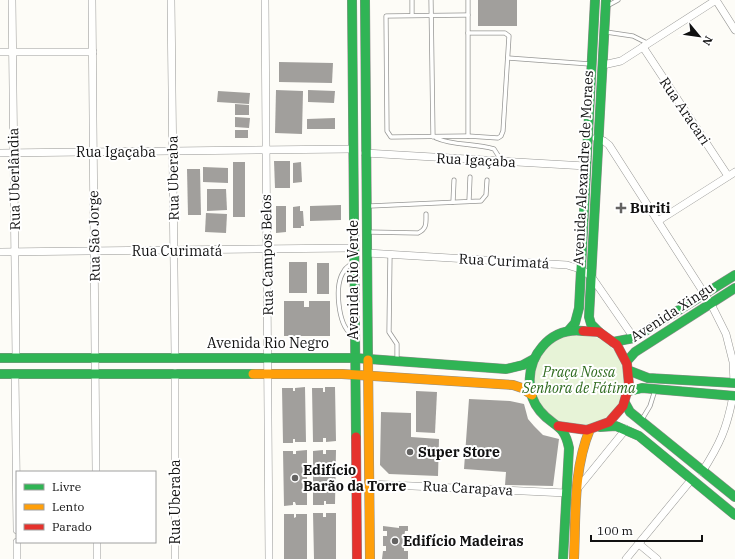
<svg xmlns="http://www.w3.org/2000/svg" width="735" height="559" font-family="'IBM Plex Serif',serif">
<rect width="100%" height="100%" fill="#fdfcf7"/>
<!-- green -->
<circle fill="#e7f3d7" cx="579" cy="380" r="46"/>
<!-- building -->
<g fill="#a19f9c">
<rect x="478" y="0" width="39" height="26"/>
<polygon points="279,62 333,63 332,83 279,82"/>
<polygon points="276,90 303,91 302,134 275,133"/>
<polygon points="308,90 335,91 334,103 308,102"/>
<polygon points="218,91 250,93 249,104 217,102"/>
<polygon points="235,104 249,105 249,115 235,115"/>
<polygon points="235,117 250,118 249,128 235,127"/>
<polygon points="335,118 335,129 307,129 307,119"/>
<rect x="235" y="130" width="13" height="8"/>
<polygon points="274,161 290,161 290,188 275,188"/>
<rect x="233" y="162" width="12" height="55"/>
<polygon points="301,162 302,182 293,183 293,163"/>
<polygon points="203,167 228,168 228,183 203,182"/>
<polygon points="187,169 200,169 201,215 188,215"/>
<polygon points="207,189 226,189 227,210 207,211"/>
<polygon points="341,205 341,220 310,221 310,206"/>
<polygon points="276,206 286,206 286,232 276,233"/>
<polygon points="300,206 300,211 303,211 304,226 301,226 301,228 293,228 293,207"/>
<polygon points="206,213 227,214 226,233 205,232"/>
<rect x="289" y="262" width="18" height="31"/>
<rect x="317" y="263" width="12" height="31"/>
<polygon points="284,301 304,301 304,307 309,307 309,301 330,301 330,336 284,336"/>
<polygon points="305,387 306,442 295,442 295,439 293,439 293,443 283,443 282,388 293,388 293,391 295,391 295,388"/>
<polygon points="325,387 335,387 336,441 326,442 326,438 323,438 323,442 313,442 312,388 323,388 323,392 325,392"/>
<polygon points="416,391 437,392 435,433 416,432"/>
<polygon points="469,399 510,401 524,404 528,419 534,426 543,435 559,439 553,486 505,485 506,472 464,469"/>
<polygon points="381,412 411,413 411,437 439,439 438,476 389,474 380,465"/>
<polygon points="307,450 307,505 296,505 295,502 293,502 293,505 284,506 283,451 293,451 293,454 296,454 296,451"/>
<polygon points="323,450 323,454 326,454 326,450 336,450 335,504 326,504 326,501 324,501 324,505 313,505 313,451"/>
<polygon points="313,513 323,513 323,517 326,517 326,513 336,513 336,559 314,559"/>
<polygon points="284,514 294,514 294,518 296,517 296,514 307,514 307,559 284,559"/>
<polygon points="383,526 399,528 399,526 408,526 408,531 405,531 404,537 408,537 408,545 404,546 404,551 408,551 408,559 382,559 383,551 386,551 386,546 383,546 383,536 387,536 387,531 383,531"/>
</g>
<g fill="none" stroke-linecap="round" stroke-linejoin="round">
<defs>
<g id="lane">
<polyline points="412,0 412,15"/>
<polyline points="431,0 433,137"/>
<polyline points="468,0 468,136"/>
<polyline points="607,6 618,0"/>
<polyline points="606,32 633,36 647,43"/>
<polyline points="468,33 505,33 509,36 503,131 501,136 498,138 468,136 391,137 387,131 386,16 468,15"/>
<polyline points="508,58 590,64"/>
<path d="M436,138C454,146 474,143 494,149L501,160"/>
<polyline points="469,201 470,177"/>
<polyline points="453,202 454,180"/>
<polyline points="370,206 481,201 486,195 487,180"/>
<path d="M368,232L418,233C427,229 426,223 426,214"/>
<polyline points="390,254 389,332 397,344 397,361"/>
<path d="M351,264C349,266 345,268 344,271C334,285 338,324 351,334"/>
<polyline points="641,421 650,406 655,390"/>
</g>
<g id="street">
<polyline points="12,0 16,358"/>
<polyline points="92,0 96,472"/>
<polyline points="171,0 175,357"/>
<polyline points="265,0 269,559"/>
<polyline points="643,47 728,176"/>
<polyline points="0,52 93,52"/>
<polyline points="603,65 621,61 716,0 735,30"/>
<polyline points="596,138 604,141 609,145 711,304 726,334 733,362 734,383"/>
<polyline points="0,153 353,149"/>
<polyline points="365,153 586,166"/>
<polyline points="658,221 735,172"/>
<polyline points="0,252 353,248"/>
<polyline points="367,253 567,265 580,269 591,276 634,338"/>
<polyline points="175,373 175,559"/>
<polyline points="15,374 17,530"/>
<path d="M702,472C720,444 727,428 733,396"/>
<polyline points="369,484 566,493"/>
<polyline points="578,488 626,429"/>
<polyline points="17,542 17,559"/>
<polyline points="97,542 97,559"/>
<polyline points="639,544 657,559"/>
<polyline points="626,559 691,480"/>
</g>
<g id="fast">
<polyline points="352,0 356,437"/>
<polyline points="365,0 368,360"/>
<polyline points="569,330 575,323 579,308 595,0"/>
<polyline points="600,333 591,324 589,317 606,0"/>
<polyline points="613,342 634,338 735,275"/>
<polyline points="0,358 355,358 506,369 523,365 534,359"/>
<polyline points="627,361 635,352 735,288"/>
<polyline points="630,371 648,378 735,383"/>
<polyline points="0,374 253,374"/>
<polyline points="629,391 642,388 735,396"/>
<polyline points="625,403 630,412 735,497"/>
<polyline points="600,427 616,426 639,436 735,515"/>
<path d="M563,559L569,448C564,423 554,428 540,411C525,393 527,364 542,347C553,334 566,329 583,331"/>
</g>
<g id="slow">
<polyline points="368,360 370,559"/>
<polyline points="253,374 342,374 513,385 522,388 532,395"/>
<path d="M574,559C576,515 573,470 590,429"/>
</g>
<g id="jam">
<polyline points="558,426 587,430 609,422 623,406 629,385 627,364 617,345 599,332 583,331"/>
<polyline points="356,437 357,559"/>
</g>
</defs>
<!-- lane casing -->
<use href="#lane" stroke="#979795" stroke-width="5"/>
<!-- street casing -->
<use href="#street" stroke="#979795" stroke-width="8"/>
<!-- fast casing -->
<use href="#fast" stroke="#8e8d8b" stroke-width="10"/>
<!-- slow casing -->
<use href="#slow" stroke="#8e8d8b" stroke-width="10"/>
<!-- jam casing -->
<use href="#jam" stroke="#8e8d8b" stroke-width="10"/>
<!-- lane -->
<use href="#lane" stroke="#fffffe" stroke-width="3.5"/>
<!-- street -->
<use href="#street" stroke="#fffffe" stroke-width="7"/>
<!-- fast -->
<use href="#fast" stroke="#30b455" stroke-width="9"/>
<!-- slow -->
<use href="#slow" stroke="#ff9f0a" stroke-width="9"/>
<!-- jam -->
<use href="#jam" stroke="#e5322d" stroke-width="9"/>
</g>
<!-- markers -->
<g fill="#646362" stroke="#fff" stroke-width="1.5">
<path d="M619 202h4v4h4v4h-4v4h-4v-4h-4v-4h4z"/>
<circle cx="410" cy="452" r="4"/>
<circle cx="295" cy="478" r="4"/>
<circle cx="395" cy="541" r="4"/>
</g>
<g text-anchor="middle" dominant-baseline="central" stroke-width="4" stroke-linejoin="round" paint-order="stroke">
<!-- street labels -->
<g font-size="14" fill="#111" stroke="#fff">
<text transform="translate(685 111) rotate(56)">Rua Aracari</text>
<text x="116" y="152">Rua Igaçaba</text>
<text transform="translate(476 160) rotate(3)">Rua Igaçaba</text>
<text transform="translate(583 168) rotate(-87)">Avenida Alexandre de Moraes</text>
<text transform="translate(173 178) rotate(-91)">Rua Uberaba</text>
<text transform="translate(14 179) rotate(-91)">Rua Uberlândia</text>
<text transform="translate(94 236) rotate(-91)">Rua São Jorge</text>
<text x="177" y="251">Rua Curimatá</text>
<text transform="translate(267 255) rotate(-91)">Rua Campos Belos</text>
<text transform="translate(504 261) rotate(3)">Rua Curimatá</text>
<text transform="translate(353 280) rotate(-90)">Avenida Rio Verde</text>
<text transform="translate(672 312) rotate(-33)">Avenida Xingu</text>
<text x="268" y="343">Avenida Rio Negro</text>
<text transform="translate(468 488) rotate(3)">Rua Carapava</text>
<text transform="translate(175 502) rotate(-90)">Rua Uberaba</text>
</g>
<!-- poi labels -->
<g font-size="14" font-weight="bold" fill="#111" stroke="#fff" text-anchor="start">
<text x="630" y="208">Buriti</text>
<text x="418" y="452">Super Store</text>
<text x="303" y="470">Edifício<tspan x="303" dy="16">Barão da Torre</tspan></text>
<text x="403" y="541">Edifício Madeiras</text>
</g>
<!-- park labels -->
<g font-size="14" font-style="italic" fill="#2f6b1f" stroke="#fff">
<text x="579" y="372">Praça Nossa<tspan x="579" dy="16">Senhora de Fátima</tspan></text>
</g>
</g>
<!-- legend -->
<rect x="16" y="471" width="140" height="72" fill="#ffffff" stroke="#a0a0a0"/>
<rect x="24" y="484" width="20" height="6" fill="#30b455" stroke="#a0a0a0"/>
<text x="52" y="491" font-size="12" fill="#111111">Livre</text>
<rect x="24" y="504" width="20" height="6" fill="#ff9f0a" stroke="#a0a0a0"/>
<text x="52" y="511" font-size="12" fill="#111111">Lento</text>
<rect x="24" y="524" width="20" height="6" fill="#e5322d" stroke="#a0a0a0"/>
<text x="52" y="531" font-size="12" fill="#111111">Parado</text>
<!-- north arrow -->
<g transform="translate(699 36) rotate(119)" stroke="#ffffff" stroke-width="3" paint-order="stroke">
<path d="M0-3L7 15L0 10L-7 15Z" fill="#111111"/>
<text y="-6" font-size="11" font-weight="bold" text-anchor="middle" fill="#111111">N</text>
</g>
<!-- scale -->
<path d="M591 535v6h111v-6" fill="none" stroke="#111111" stroke-width="2"/>
<text x="597" y="535" font-size="12" fill="#111111" stroke="#ffffff" stroke-width="3" paint-order="stroke">100 m</text>
</svg>
